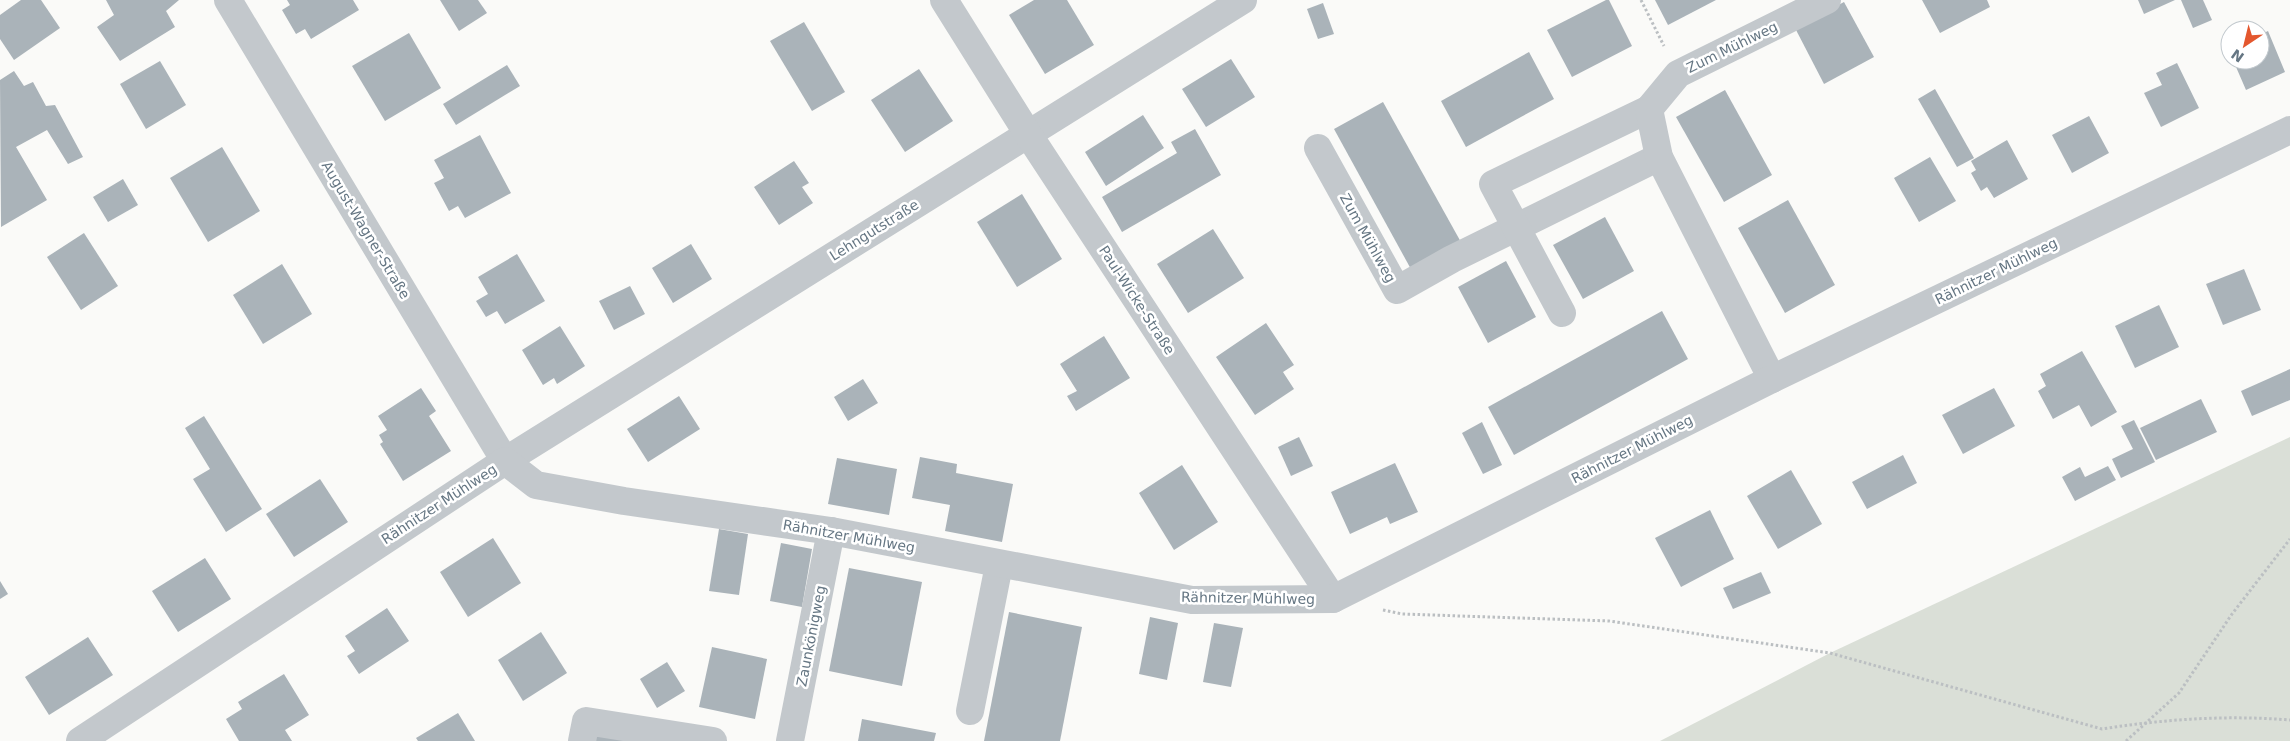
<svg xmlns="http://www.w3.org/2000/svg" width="2290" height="741" font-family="'DejaVu Sans',sans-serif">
<rect width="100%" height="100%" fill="#fafaf8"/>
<!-- green -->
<polygon fill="#dadfd7" points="2290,437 2290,741 1660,741 1830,653"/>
<!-- building -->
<g fill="#aab3b9">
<polygon points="21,0 41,0 60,28 14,60 0,39 0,15"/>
<polygon points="106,0 179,0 166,11 175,27 120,61 97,27 114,15"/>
<polygon points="287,0 353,0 359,10 311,39 305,29 296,34 282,10 290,5"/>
<polygon points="440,0 478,0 487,13 459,31"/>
<polygon points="1034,0 1067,0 1094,45 1045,74 1009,15"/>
<polygon points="1606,0 1609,0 1632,46 1572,77 1547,30"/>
<polygon points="1655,0 1716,0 1668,25"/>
<polygon points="1922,0 1987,0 1990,7 1940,33"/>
<polygon points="2138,0 2175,0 2144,14"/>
<polygon points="2181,0 2203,0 2212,20 2193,28"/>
<polygon points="1844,2 1874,57 1824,84 1795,28"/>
<polygon points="1323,3 1334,34 1318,39 1307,9"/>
<polygon points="804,22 845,92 812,111 770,41"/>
<polygon points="2268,31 2285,72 2246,90 2233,60 2260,60 2260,35"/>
<polygon points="409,33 441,88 385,121 352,66"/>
<polygon points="1529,52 1554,99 1466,147 1441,101"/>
<polygon points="1231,59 1255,97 1206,127 1182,89"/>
<polygon points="160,61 186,105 146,129 120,84"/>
<polygon points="2177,63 2199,108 2161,127 2144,93 2162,85 2156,73"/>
<polygon points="507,65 520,86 456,125 443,104"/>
<polygon points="919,69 953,121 905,152 871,100"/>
<polygon points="14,71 24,86 33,82 46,106 55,105 83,157 68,164 47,130 16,147 47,200 1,227 0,80"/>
<polygon points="1935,89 1974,158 1957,167 1918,99"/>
<polygon points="1725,90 1772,175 1724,202 1676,117"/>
<polygon points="1383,102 1462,244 1412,271 1334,129"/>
<polygon points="1143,115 1164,148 1106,186 1085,152"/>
<polygon points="2089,116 2109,153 2072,173 2052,135"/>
<polygon points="1195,129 1221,175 1122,232 1102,197 1177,153 1171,142"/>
<polygon points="480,135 511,193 465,218 458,206 449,211 434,183 444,178 434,160"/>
<polygon points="2007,140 2028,179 1994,198 1987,187 1981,191 1971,173 1976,170 1971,161"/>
<polygon points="222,147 260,211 208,242 170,178"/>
<polygon points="1930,157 1956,201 1919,222 1894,178"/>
<polygon points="794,161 809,183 802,187 813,203 779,225 754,187"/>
<polygon points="123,179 138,205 108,222 93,197"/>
<polygon points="1022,194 1062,259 1017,287 977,222"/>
<polygon points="1788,200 1835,285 1785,313 1738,228"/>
<polygon points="1605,217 1634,271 1583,299 1553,245"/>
<polygon points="1213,229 1244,278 1188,313 1157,264"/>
<polygon points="84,233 118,286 81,310 47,257"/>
<polygon points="691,244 712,279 673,303 652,268"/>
<polygon points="517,254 545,301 505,324 497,311 486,317 476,301 488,294 478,277"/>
<polygon points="1506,261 1536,317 1488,343 1458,287"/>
<polygon points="282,264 312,314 263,344 233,295"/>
<polygon points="2244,269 2261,310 2223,325 2206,284"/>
<polygon points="630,286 645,314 614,330 599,301"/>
<polygon points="2159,305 2179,347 2135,368 2115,326"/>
<polygon points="1662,311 1688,359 1514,455 1488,407"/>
<polygon points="1266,323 1294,365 1283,372 1294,389 1255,415 1216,357"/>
<polygon points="560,326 585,366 557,384 554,378 543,385 522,350"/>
<polygon points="1104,336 1130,378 1076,411 1067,396 1077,391 1060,364"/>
<polygon points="2082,351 2117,412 2091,427 2079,405 2053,419 2038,391 2046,386 2040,374"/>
<polygon points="2290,369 2290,400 2252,416 2241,391"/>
<polygon points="863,379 878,403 848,421 834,397"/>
<polygon points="421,388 436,411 429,416 451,451 403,481 380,444 383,442 379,435 387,430 378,416"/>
<polygon points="1994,388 2015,426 1963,454 1942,415"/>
<polygon points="679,396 700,429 648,462 627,429"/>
<polygon points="2201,399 2217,432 2156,460 2140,428"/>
<polygon points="204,416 262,509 226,532 193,479 210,469 185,428"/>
<polygon points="2134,420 2155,462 2121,478 2112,459 2133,449 2121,426"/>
<polygon points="1482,422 1502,465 1483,474 1462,433"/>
<polygon points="1299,437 1313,466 1291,476 1278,447"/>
<polygon points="1903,455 1917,483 1867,509 1852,482"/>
<polygon points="920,457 957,464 956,473 1013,484 1002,542 945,531 950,505 912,498"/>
<polygon points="837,458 897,469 889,515 828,504"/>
<polygon points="1395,463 1418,512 1390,524 1387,517 1350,534 1331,492"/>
<polygon points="1182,465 1218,522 1174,550 1139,493"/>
<polygon points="2108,466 2116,480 2075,501 2062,477 2080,467 2085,477"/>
<polygon points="1791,470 1822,524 1778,549 1747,496"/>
<polygon points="320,479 348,522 294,557 266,514"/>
<polygon points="1710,510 1734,559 1681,587 1655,538"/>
<polygon points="719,529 748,534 739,595 709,591"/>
<polygon points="493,538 521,583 468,617 440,572"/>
<polygon points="781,543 812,549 802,607 770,601"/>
<polygon points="205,558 231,599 178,632 152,591"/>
<polygon points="849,568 922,582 902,686 829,671"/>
<polygon points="1761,572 1771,593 1733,609 1723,588"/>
<polygon points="0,581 8,594 0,599"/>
<polygon points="387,608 409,641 359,674 347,656 355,651 345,636"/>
<polygon points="1009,612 1082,627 1060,741 984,741"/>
<polygon points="1150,617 1178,623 1167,680 1139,674"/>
<polygon points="1214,623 1243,628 1231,687 1203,682"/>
<polygon points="541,632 567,673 523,701 498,660"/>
<polygon points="88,637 113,675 49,715 25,677"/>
<polygon points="712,647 767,659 755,719 699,707"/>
<polygon points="667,662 685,691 657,708 640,679"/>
<polygon points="284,674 309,715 285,730 292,741 239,741 226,719 242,709 238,702"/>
<polygon points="458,713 475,741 418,741 416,738"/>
<polygon points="862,719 936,733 934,741 858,741"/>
<polygon points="595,732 635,741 594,741"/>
</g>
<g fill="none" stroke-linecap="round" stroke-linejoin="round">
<!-- path -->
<g stroke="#bbbfc2" stroke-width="3" stroke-dasharray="2.5 2.5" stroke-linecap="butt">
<polyline points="1641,0 1664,46"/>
<path d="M1383,610L1402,614L1609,621L1830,653L2102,729C2165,719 2227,715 2290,720"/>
<polyline points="2126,741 2179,693 2232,614 2290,539"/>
</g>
<!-- minor -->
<g stroke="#c3c8cc" stroke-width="28">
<polyline points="228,0 505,461 1243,0"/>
<polyline points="944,0 1028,134 1333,599"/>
<polyline points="1318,148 1397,290 1452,259 1659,157"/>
<polyline points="1562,313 1493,184 1649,109"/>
<polyline points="1772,379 1659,157 1649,109 1678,74 1827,0"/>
<polyline points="970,711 999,565"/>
<polyline points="80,741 505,461 536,485 624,501 831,531 1192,600 1333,599 1772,379 2290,130"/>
<polyline points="582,741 586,721 713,741"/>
<polyline points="790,741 831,531"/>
</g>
</g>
<g text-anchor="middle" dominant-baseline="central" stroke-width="5" stroke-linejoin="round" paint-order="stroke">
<!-- street labels -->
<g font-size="14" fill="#657683" stroke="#fff">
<text transform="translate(1732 47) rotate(-26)">Zum Mühlweg</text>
<text transform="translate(366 230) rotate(59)">August-Wagner-Straße</text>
<text transform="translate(874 230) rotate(-32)">Lehngutstraße</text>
<text transform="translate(1368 238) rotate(61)">Zum Mühlweg</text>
<text transform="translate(1996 271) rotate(-26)">Rähnitzer Mühlweg</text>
<text transform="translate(1137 300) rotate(57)">Paul-Wicke-Straße</text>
<text transform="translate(1632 449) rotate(-27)">Rähnitzer Mühlweg</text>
<text transform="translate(439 504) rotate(-33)">Rähnitzer Mühlweg</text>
<text transform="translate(849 536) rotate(10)">Rähnitzer Mühlweg</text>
<text transform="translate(1248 598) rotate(1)">Rähnitzer Mühlweg</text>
<text transform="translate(811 636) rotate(-79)">Zaunkönigweg</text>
</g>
</g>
<!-- north arrow -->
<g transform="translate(2245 45) rotate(215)"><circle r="24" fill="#ffffff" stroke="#c1c8cd"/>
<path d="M0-4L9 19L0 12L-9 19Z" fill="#e4572e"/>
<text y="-8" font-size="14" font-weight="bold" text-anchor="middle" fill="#657683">N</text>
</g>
</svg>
